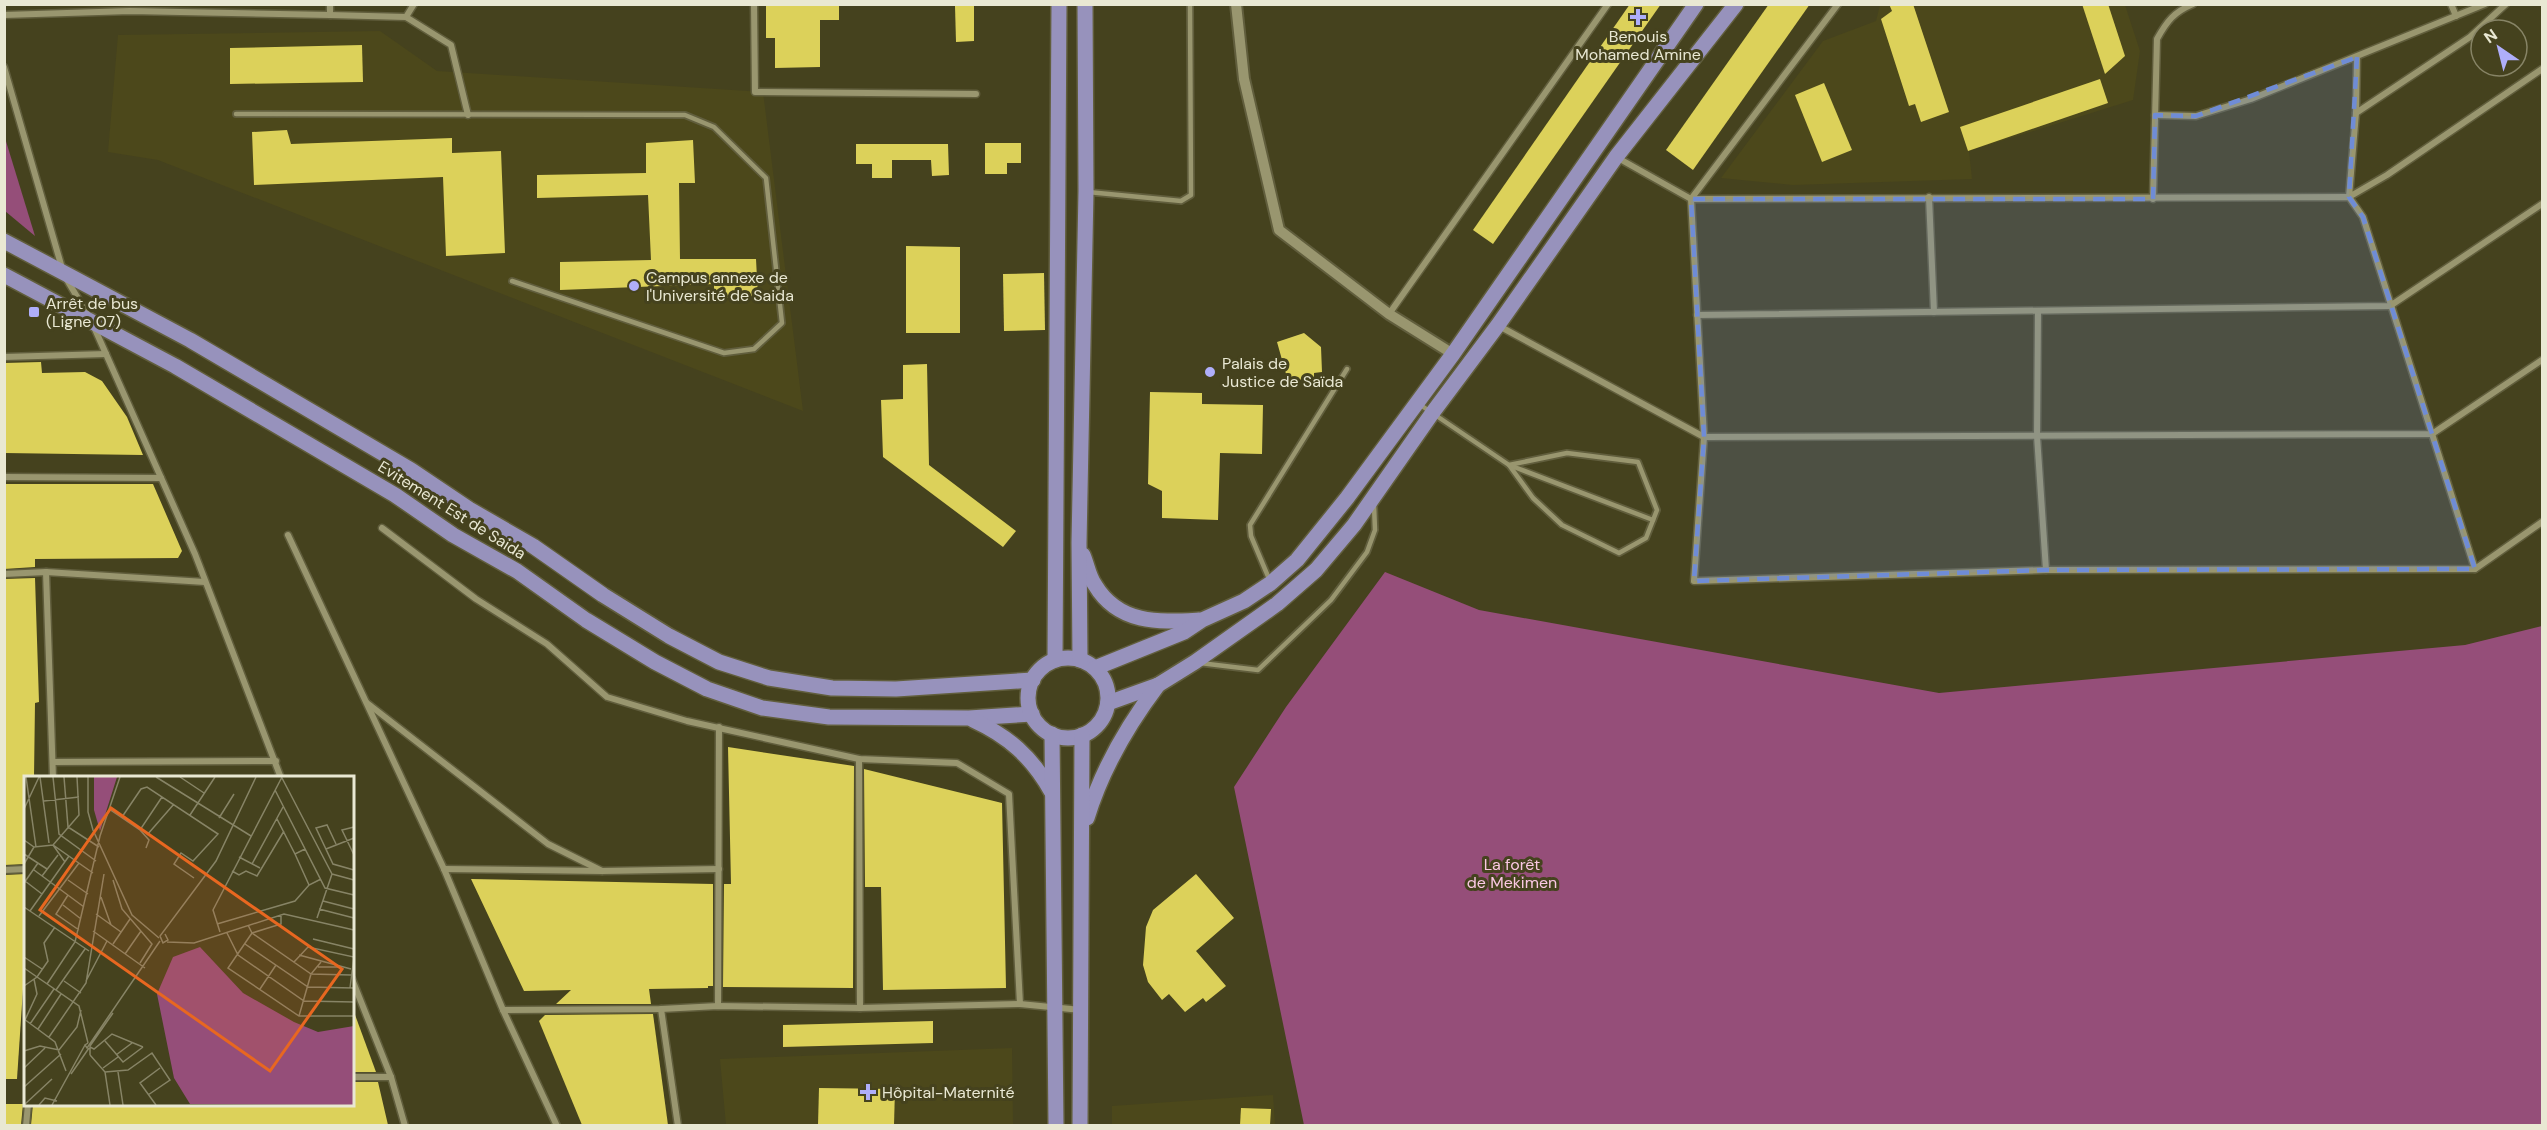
<svg xmlns="http://www.w3.org/2000/svg" width="2547" height="1130" font-family="'DM Sans',sans-serif">
<rect width="100%" height="100%" fill="#45421e"/>
<!-- built -->
<g fill="#4c481b">
<polygon points="1880,5 2125,5 2140,51 2133,100 1969,151 1972,179 1793,185 1721,178 1823,41 1876,21"/>
<polygon points="380,31 437,71 763,92 803,411 158,160 108,152 118,35"/>
<polygon points="1012,1048 1013,1125 726,1125 720,1059"/>
<polygon points="1273,1095 1275,1125 1112,1126 1112,1106"/>
</g>
<!-- green -->
<g fill="#954e79">
<polygon points="5,138 35,236 5,211"/>
<polygon points="1385,572 1479,610 1939,693 2465,645 2542,626 2542,1125 1304,1125 1234,787 1286,707"/>
</g>
<!-- building -->
<g fill="#dcd15a">
<polygon points="766,4 839,4 839,20 820,20 820,67 775,68 775,38 766,38"/>
<polygon points="1630,4 1661,4 1493,244 1473,230"/>
<polygon points="1769,4 1810,4 1693,170 1666,150"/>
<polygon points="1889,4 1913,4 1949,112 1921,122 1915,104 1909,106 1881,19 1892,11"/>
<polygon points="2082,4 2108,4 2125,56 2105,74"/>
<polygon points="974,5 974,41 956,42 955,6"/>
<polygon points="362,45 363,82 230,84 230,48"/>
<polygon points="2100,79 2108,103 1968,151 1960,127"/>
<polygon points="1824,83 1852,150 1822,162 1795,95"/>
<polygon points="287,130 291,144 452,138 452,153 501,151 505,253 446,256 443,177 254,185 252,132"/>
<polygon points="693,140 695,183 679,183 680,259 756,259 758,298 714,298 714,284 560,290 560,262 651,260 648,195 537,198 537,175 646,173 646,143"/>
<polygon points="985,143 1021,143 1021,163 1007,163 1007,174 985,174"/>
<polygon points="856,144 948,144 949,175 932,176 931,160 892,160 892,178 872,178 872,164 856,164"/>
<polygon points="906,246 960,247 960,333 906,333"/>
<polygon points="1044,273 1045,330 1004,331 1003,274"/>
<polygon points="1304,333 1321,347 1322,372 1314,373 1314,378 1288,381 1277,342"/>
<polygon points="41,362 42,373 85,372 102,381 127,417 143,455 4,453 4,363"/>
<polygon points="927,364 929,465 1016,531 1003,547 883,457 881,400 903,399 903,365"/>
<polygon points="1150,392 1202,393 1202,404 1263,405 1262,454 1220,453 1218,520 1162,518 1162,491 1148,484"/>
<polygon points="4,484 153,484 182,551 178,558 35,559 35,567 4,569"/>
<polygon points="35,578 39,702 35,703 34,777 26,777 26,864 4,865 4,579"/>
<polygon points="728,747 854,766 853,988 723,987 724,884 731,884"/>
<polygon points="864,769 1002,803 1006,988 883,990 881,887 865,887"/>
<polygon points="26,874 26,944 17,1079 4,1079 4,875"/>
<polygon points="1196,874 1234,918 1196,951 1226,986 1206,1002 1203,998 1185,1012 1169,994 1162,1000 1148,982 1143,965 1146,927 1153,910"/>
<polygon points="471,879 713,884 713,986 708,986 708,988 649,989 651,1004 556,1004 571,990 524,991"/>
<polygon points="352,1012 354,1012 376,1072 352,1072"/>
<polygon points="653,1014 668,1125 582,1125 539,1021 545,1015"/>
<polygon points="933,1021 933,1043 783,1047 783,1025"/>
<polygon points="352,1082 378,1082 388,1125 31,1125 33,1104 352,1104"/>
<polygon points="819,1088 895,1089 894,1125 818,1125"/>
<polygon points="4,1104 23,1104 21,1125 4,1125"/>
<polygon points="1241,1108 1271,1109 1270,1125 1240,1125"/>
</g>
<g fill="none" stroke-linecap="round" stroke-linejoin="round">
<defs>
<g id="service">
<polyline points="236,114 685,115 714,127 766,178 782,323 754,349 724,353 512,281"/>
<polyline points="1088,192 1181,201 1191,195 1190,4"/>
<polyline points="1419,404 1509,465 1533,498 1562,525 1619,553 1646,538 1657,510 1638,462 1567,453 1509,465"/>
<polyline points="1509,465 1653,520"/>
<polyline points="1270,581 1251,536 1250,525 1347,369"/>
<polyline points="1200,663 1258,670 1331,600 1367,552 1375,530 1374,505"/>
</g>
<g id="minor">
<polyline points="754,4 755,92 976,94"/>
<polyline points="1838,4 1691,199 1704,437 1694,581 2046,570 2475,569 2542,522"/>
<polyline points="2451,4 2456,16"/>
<polyline points="4,15 130,11 330,15 330,4"/>
<polyline points="330,15 406,17 451,45 468,115"/>
<polyline points="406,17 414,4"/>
<polyline points="2357,57 2356,113 2349,197 2387,175 2542,69"/>
<polyline points="4,67 62,268"/>
<polyline points="2356,113 2470,37 2506,4"/>
<polyline points="2155,115 2196,116 2251,99 2485,4"/>
<polyline points="1618,158 1691,199 2349,197 2363,217 2475,569"/>
<polyline points="1929,197 1934,312"/>
<path d="M2153,199L2157,39C2167,21 2174,12 2193,4"/>
<polyline points="67,280 88,315"/>
<polyline points="2038,311 2037,436 2046,570"/>
<polyline points="1389,314 1608,4"/>
<polyline points="1697,315 2390,306 2542,204"/>
<polyline points="1499,326 1704,437 2432,434 2542,360"/>
<polyline points="94,327 195,554 281,778"/>
<polyline points="4,357 106,354"/>
<polyline points="4,477 161,478"/>
<polyline points="382,528 476,599 547,644 607,697 687,721 859,759 957,763 1009,794 1020,1004"/>
<polyline points="288,535 444,869 503,1010 557,1126"/>
<polyline points="46,572 53,778"/>
<polyline points="4,574 46,572 205,582"/>
<polyline points="367,703 548,844 602,871"/>
<polyline points="859,759 860,1008"/>
<polyline points="53,762 276,761"/>
<polyline points="444,869 602,871 719,869"/>
<polyline points="4,870 26,869"/>
<polyline points="352,979 391,1077 405,1126"/>
<polyline points="718,1006 719,727"/>
<polyline points="661,1009 678,1126"/>
<polyline points="503,1010 661,1009 718,1006 860,1008 1020,1004 1081,1010"/>
<polyline points="352,1077 391,1077"/>
<polyline points="26,1126 28,1104"/>
</g>
<polyline id="tertiary" points="1236,4 1244,79 1279,230 1389,314 1453,354"/>
<g id="primary">
<polyline points="4,241 190,340 411,470 469,509 533,546 603,595 669,636 719,662 769,678 832,688 896,689 1033,680"/>
<polyline points="4,275 175,366 395,495 453,535 517,571 586,620 655,662 707,689 762,708 829,717 969,718 1032,714"/>
<path d="M1083,555C1087,564 1089,577 1095,585C1119,625 1160,622 1199,620"/>
<circle cx="1068" cy="698" r="40"/>
<polyline points="1055,660 1059,4"/>
<polyline points="1080,660 1079,543 1086,191 1085,4"/>
<polyline points="1095,668 1184,632 1202,620 1244,601 1271,583 1297,560 1347,498 1453,354 1696,4"/>
<polyline points="1108,703 1158,685 1195,662 1277,604 1316,570 1354,525 1433,412 1498,325 1616,157 1736,4"/>
<path d="M973,720C1008,736 1032,757 1051,791"/>
<polyline points="1052,734 1056,1126"/>
<path d="M1087,818C1102,769 1127,726 1158,685"/>
<polyline points="1080,1126 1082,735"/>
</g>
</defs>
<!-- service casing -->
<use href="#service" stroke="#615e3d" stroke-width="8"/>
<!-- minor casing -->
<use href="#minor" stroke="#615e3d" stroke-width="9"/>
<!-- tertiary casing -->
<use href="#tertiary" stroke="#615e3d" stroke-width="14"/>
<!-- primary casing -->
<use href="#primary" stroke="#615e3d" stroke-width="18"/>
<!-- service -->
<use href="#service" stroke="#99966f" stroke-width="4.5"/>
<!-- minor -->
<use href="#minor" stroke="#99966f" stroke-width="6"/>
<!-- tertiary -->
<use href="#tertiary" stroke="#99966f" stroke-width="10"/>
<!-- primary -->
<use href="#primary" stroke="#9792bc" stroke-width="15"/>
</g>
<!-- marked area -->
<path fill="#6f8cd6" fill-opacity="0.2" stroke="#6f8cd6" stroke-width="4.5" stroke-dasharray="12 8" stroke-linejoin="round" d="M2357,57L2349,197L2363,217L2475,569L2046,570L1694,581L1704,437L1691,199H2153L2155,115L2196,116Z"/>
<!-- markers -->
<g fill="#afaefa" stroke="#45421e" stroke-width="2">
<path d="M1635 8h6v6h6v6h-6v6h-6v-6h-6v-6h6z"/>
<circle cx="634" cy="286" r="6"/>
<rect x="28" y="306" width="12" height="12" rx="3"/>
<circle cx="1210" cy="372" r="6"/>
<path d="M865 1083h6v6h6v6h-6v6h-6v-6h-6v-6h6z"/>
</g>
<g text-anchor="middle" dominant-baseline="central" stroke-width="6" stroke-linejoin="round" paint-order="stroke">
<!-- poi labels -->
<g font-size="16" fill="#e9e8d3" stroke="#45421e" text-anchor="start">
<text x="1638" y="36" text-anchor="middle">Benouis<tspan x="1638" dy="18">Mohamed Amine</tspan></text>
<text x="646" y="277">Campus annexe de<tspan x="646" dy="18">l'Université de Saida</tspan></text>
<text x="46" y="303">Arrêt de bus<tspan x="46" dy="18">(Ligne 07)</tspan></text>
<text x="1222" y="363">Palais de<tspan x="1222" dy="18">Justice de Saïda</tspan></text>
<text x="882" y="1092">Hôpital-Maternité</text>
</g>
<!-- street labels -->
<g font-size="16" fill="#e9e8d3" stroke="#45421e">
<text transform="translate(452 510) rotate(32)">Evitement Est de Saida</text>
</g>
<!-- park labels -->
<g font-size="16" fill="#fbc8e4" stroke="#45421e">
<text x="1512" y="864">La forêt<tspan x="1512" dy="18">de Mekimen</tspan></text>
</g>
</g>
<!-- overview -->
<g transform="translate(24 776)">
<rect width="330" height="330" fill="#45421e"/>
<path d="M70,1H93L76,55L70,34ZM176,171L219,217L270,246L294,256L330,250V329L166,328L150,302L133,218L149,181Z" fill="#954e79"/>
<path fill="none" stroke="#878466" stroke-width="1.5" d="M2,1L12,71M16,1L25,67M29,1L35,58L72,85M40,1L44,51L75,71M64,1V36L69,54L108,139L135,162M132,1L227,60M156,1L180,17M258,2L308,98L293,142M251,14L301,112L330,119M20,25L55,21M0,33L15,1M85,33L116,54L138,21M166,39L191,1M98,41L117,13L123,11L194,58L169,85L157,77L150,88L170,102M195,42L210,18M253,43L271,78L281,73M330,51L318,54L330,79M116,54L125,64L122,72M123,59L150,28M0,64L10,71L29,69L69,97M312,68L303,49L292,52L309,88L330,94M302,73L330,62M0,78L23,93M271,78L285,109M215,81L236,92M41,86L29,69L55,39L53,1M0,88L10,71M228,88L259,31M10,94L60,131M208,95L215,99L222,95L233,100L260,55M308,98L330,104M18,100L34,79M44,104L64,118M89,104L98,133L128,168L116,187M1,105L18,118M0,107L14,87M44,119L32,138L55,154M77,121L87,149M299,125L330,133M39,129L57,143M0,131L65,175M295,133L330,142M6,135L45,80M72,138L97,156M257,139V148L228,157L204,192L275,240H330M15,140L55,87M193,148L271,125L285,109L297,103M224,149L228,157L287,198L275,240M69,155L121,192M196,156L189,134L258,1M203,157L214,179L280,225L330,226M141,158L144,164L139,167L136,160L192,85L232,1M289,163L330,173M143,166L170,167L260,138L330,154M89,168L106,143M221,168L284,211L330,212M101,178L117,155M275,179L327,193M0,181L18,193M270,186L284,171L330,181L326,212M297,186L287,198L327,199M294,191H314M0,192L55,230L64,267M40,205L57,217M62,205L83,165M23,208L51,166L76,60L96,1M0,210L13,201L24,185L20,167L31,151M236,213L252,189M32,214L61,173M0,243L31,266L42,295M1,244L13,218L10,203M6,248L30,213M14,253L37,218M25,261L62,207L80,98M81,265L99,286L119,271M64,267L61,269L63,272L136,165M66,270L89,237M0,275L16,270L35,274L53,251L57,234M66,279V271L70,273L88,258L119,271M66,279L81,296L86,329M92,279L108,267M0,292L21,272M79,292L94,281M81,296L104,294L128,277L146,304L124,319M94,296L99,329M47,298L65,272M0,311L37,278M0,329L28,303M15,329L21,322L33,325M28,329L61,269M132,329L116,307L136,292"/>
<path fill="#e86720" fill-opacity="0.15" stroke="#e86720" stroke-width="3" d="M87,32L318,193L246,295L16,134Z"/>
<rect width="330" height="330" fill="none" stroke="#e9e8d3" stroke-width="3"/>
</g>
<!-- border -->
<rect width="2547" height="1130" fill="none" stroke="#e9e8d3" stroke-width="12"/>
<!-- north arrow -->
<g transform="translate(2499 48) rotate(325)"><circle r="28" fill="#45421e" stroke="#878466" stroke-width="1.5"/>
<path d="M0-4.5L10 22L0 15L-10 22Z" fill="#afaefa"/>
<text y="-9" font-size="16" font-weight="bold" text-anchor="middle" fill="#e9e8d3">N</text>
</g>
</svg>
